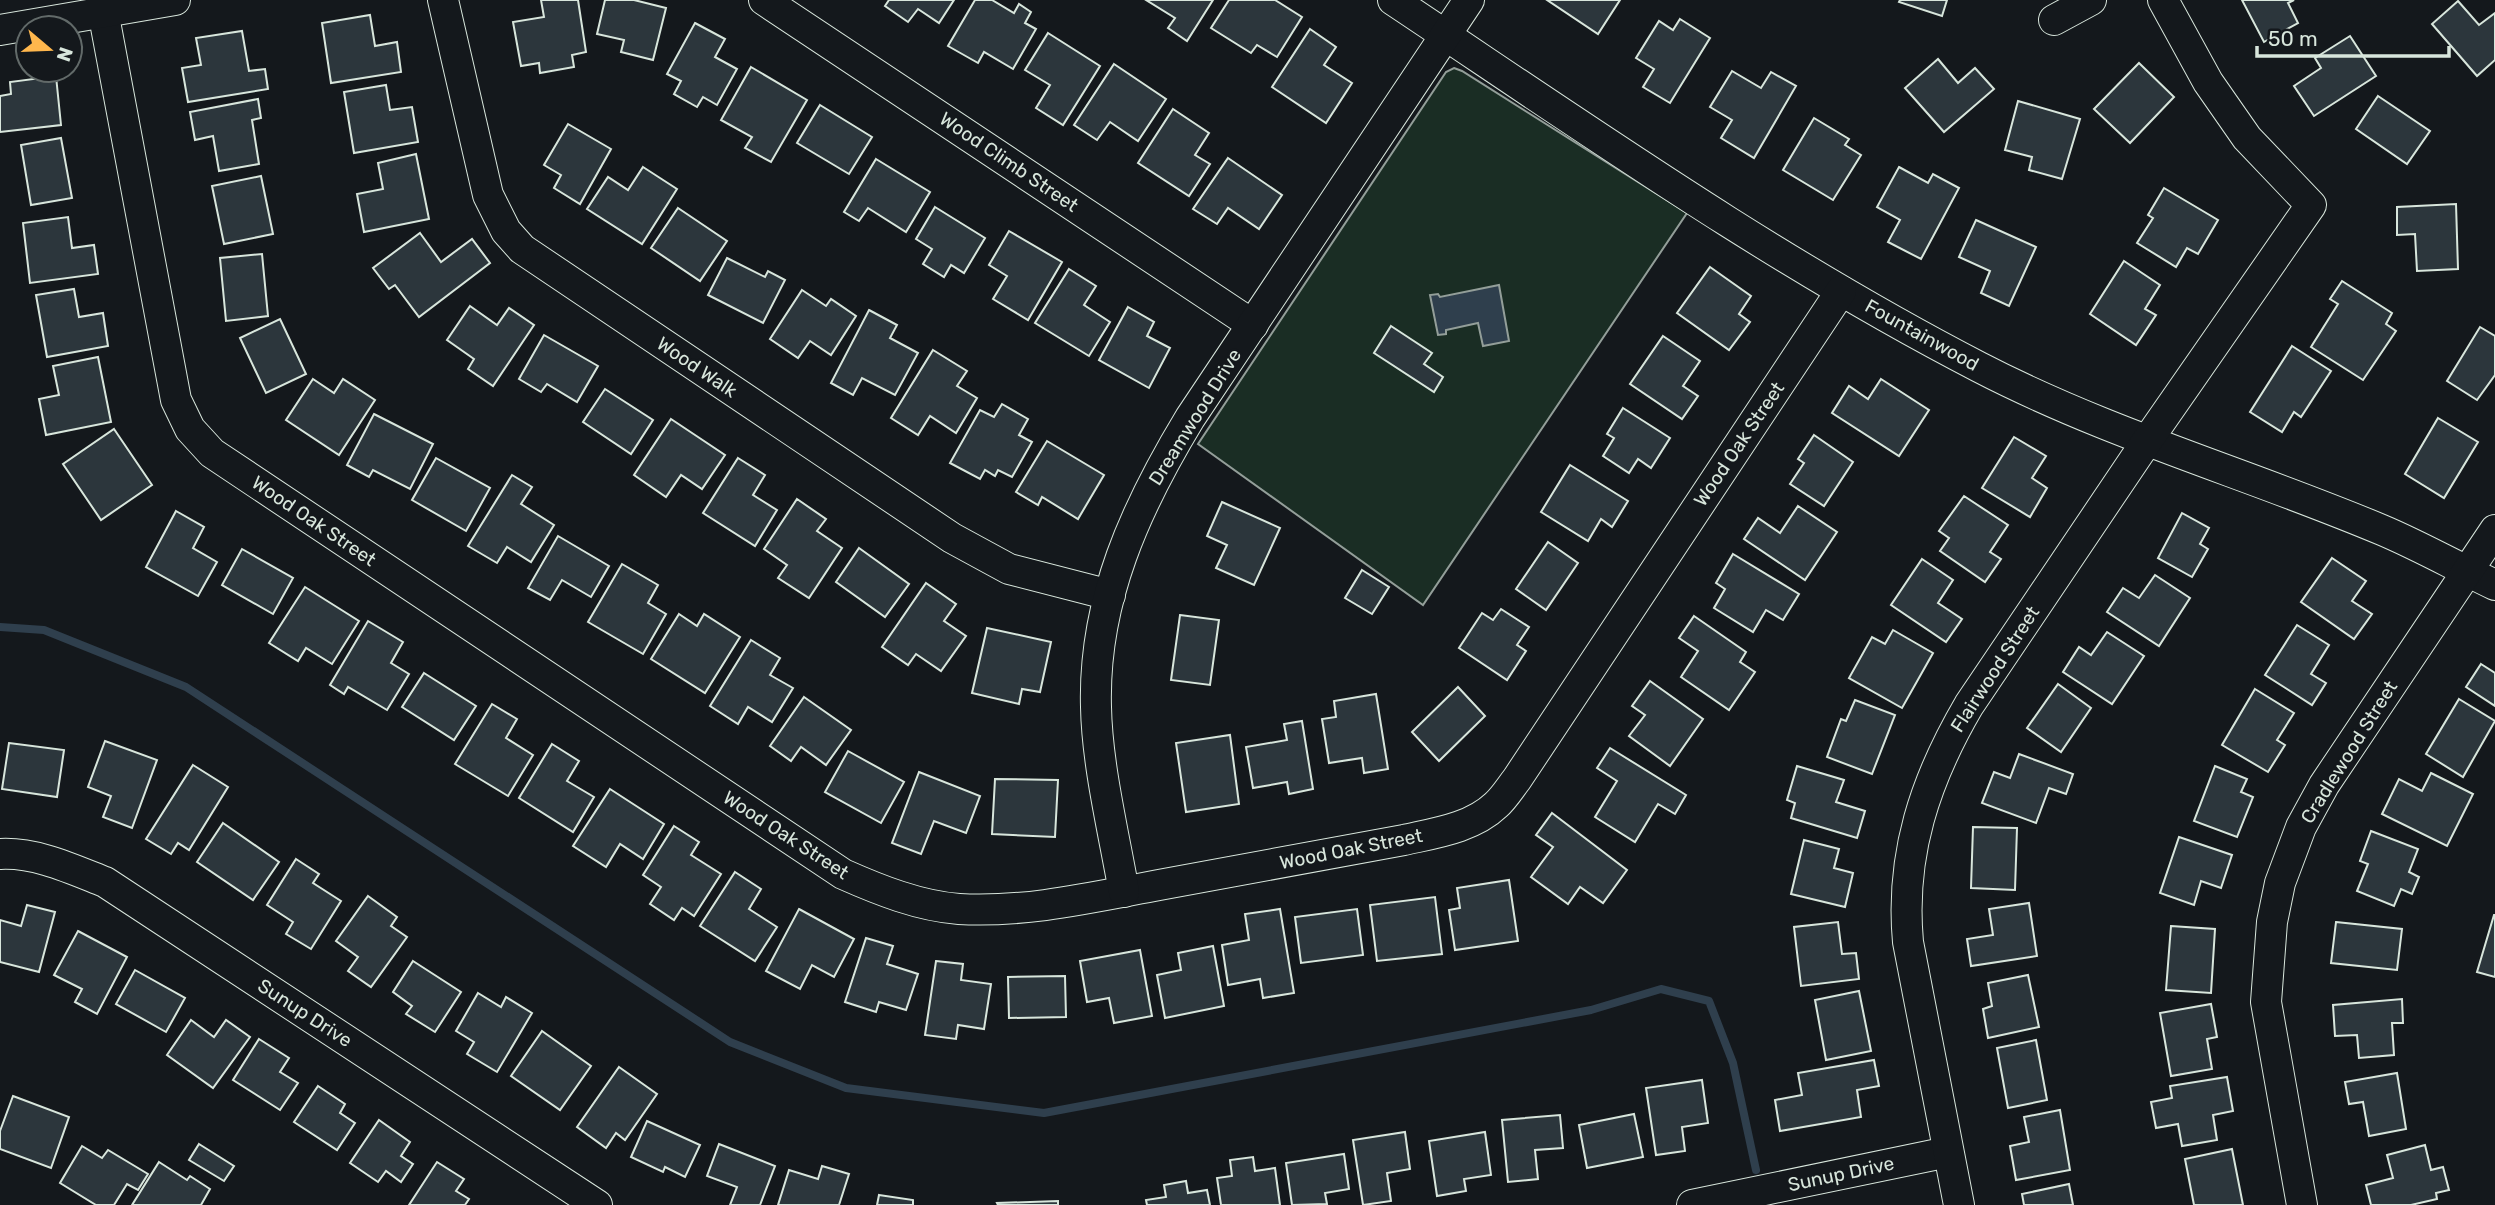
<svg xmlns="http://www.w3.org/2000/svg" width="2495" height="1205" font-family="Rubik,sans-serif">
<rect width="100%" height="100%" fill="#14181c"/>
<!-- green -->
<polygon fill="#1a2d24" stroke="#939e99" stroke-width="2" points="1454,68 1462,71 1687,213 1423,605 1198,444 1446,72"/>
<!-- water -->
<polygon fill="#2f3f4d" stroke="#939e99" stroke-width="2" points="1499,285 1509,341 1483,346 1478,323 1446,330 1446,334 1438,335 1430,295 1438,294 1440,297"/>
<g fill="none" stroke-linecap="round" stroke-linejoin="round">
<!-- stream -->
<polyline stroke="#2f3f4d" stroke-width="8" points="0,627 44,630 186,687 730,1042 846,1088 1044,1113 1591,1010 1661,989 1709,1001 1733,1063 1756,1170"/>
</g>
<!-- building -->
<g fill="#2c363c" stroke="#d8e6dc" stroke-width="2">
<polygon points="541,0 578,0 586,52 572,55 574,67 540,73 539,63 521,66 513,22 544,17"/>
<polygon points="605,0 634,0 666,8 653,60 621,52 624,40 597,34"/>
<polygon points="889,0 954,0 939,23 918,9 908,22 885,6"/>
<polygon points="975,0 992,0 1014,13 1019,4 1031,12 1025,23 1036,29 1013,69 984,52 978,63 948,46"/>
<polygon points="1146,0 1213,0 1187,41 1168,28 1175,18"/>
<polygon points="1229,0 1275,0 1302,17 1277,57 1257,45 1251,53 1211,28"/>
<polygon points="1547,0 1620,0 1598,34"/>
<polygon points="1900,0 1947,0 1942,16 1899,2"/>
<polygon points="2242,0 2294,0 2288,3 2298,23 2264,42"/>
<polygon points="2458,1 2479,25 2495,13 2495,60 2477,76 2432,24"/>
<polygon points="370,15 375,46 397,42 401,72 331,83 322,23"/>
<polygon points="1680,19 1710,38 1670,103 1643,87 1654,69 1636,58 1659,21 1673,30"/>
<polygon points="695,23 725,39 715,57 737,69 717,105 703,97 697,107 674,94 681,81 667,74"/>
<polygon points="1310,29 1336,47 1324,65 1352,83 1326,123 1272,87"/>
<polygon points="242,31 249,71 265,69 268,89 188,102 182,68 201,65 196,38"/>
<polygon points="1048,33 1100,66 1063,125 1036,108 1050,85 1025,70"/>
<polygon points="2350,36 2376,76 2314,116 2294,86 2321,68 2315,58"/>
<polygon points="1938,59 1958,83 1975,68 1994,89 1944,132 1905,88"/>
<polygon points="2139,63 2174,97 2130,143 2094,109"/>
<polygon points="1114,64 1166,99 1138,141 1110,122 1097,140 1074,125"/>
<polygon points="751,67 807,100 771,162 745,148 752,137 721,120"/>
<polygon points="1732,71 1761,88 1771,72 1796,86 1754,158 1721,138 1732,120 1710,107"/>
<polygon points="56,76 61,125 0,132 0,96 11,94 10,82"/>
<polygon points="386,85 390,110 412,107 418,142 354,153 344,92"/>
<polygon points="2378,96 2430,131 2407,164 2356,129"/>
<polygon points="258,99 261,118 252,120 259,164 219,171 213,136 195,140 190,112"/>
<polygon points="2018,101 2080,119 2062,179 2029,170 2032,157 2005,150"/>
<polygon points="820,105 872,137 849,174 797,143"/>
<polygon points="1173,109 1209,133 1195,155 1210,164 1189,196 1138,163"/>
<polygon points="1814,118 1849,139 1845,145 1861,155 1833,200 1783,170"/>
<polygon points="568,124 611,149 580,204 554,188 561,175 544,165"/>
<polygon points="61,138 72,198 31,205 21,145"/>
<polygon points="416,154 429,219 364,232 357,194 383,189 378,163"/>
<polygon points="1228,158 1282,195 1259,229 1228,208 1217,224 1193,209"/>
<polygon points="876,159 930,192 906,232 868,208 859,221 844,212"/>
<polygon points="643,167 677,189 642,244 587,209 608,177 628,190"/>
<polygon points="1899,167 1928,183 1933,174 1959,188 1921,259 1888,242 1900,220 1877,207"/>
<polygon points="261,176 273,234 224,244 212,186"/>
<polygon points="2164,188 2218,220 2198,254 2187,248 2176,267 2137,243 2153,218 2148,215"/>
<polygon points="2456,204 2458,269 2417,271 2415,234 2397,235 2397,207"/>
<polygon points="935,207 985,238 964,273 951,265 944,277 923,264 932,249 916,239"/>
<polygon points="678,208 727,241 700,281 651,248"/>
<polygon points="68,217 72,248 94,245 98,274 30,283 23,223"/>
<polygon points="1976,220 2036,247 2009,306 1981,293 1990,271 1959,257"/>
<polygon points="1009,231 1062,262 1028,320 993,299 1007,276 989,265"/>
<polygon points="420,233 441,262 472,239 490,263 419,317 395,285 389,289 373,268"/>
<polygon points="262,254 268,316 226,321 220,258"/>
<polygon points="727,258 765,277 768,271 785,280 763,323 708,295"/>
<polygon points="2124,261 2160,285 2145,309 2156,315 2136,345 2090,314"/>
<polygon points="1710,267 1751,296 1739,314 1750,322 1729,350 1677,313"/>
<polygon points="1069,269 1096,286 1084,305 1110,322 1089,356 1035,323"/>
<polygon points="2342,281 2392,313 2386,324 2396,331 2363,380 2311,347 2338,304 2330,299"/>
<polygon points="74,289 79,317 103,313 108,346 47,357 36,295"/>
<polygon points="802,290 826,306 831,299 856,316 831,355 810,341 798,358 770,339"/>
<polygon points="470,306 497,325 509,308 534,325 493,386 468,369 474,359 447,340"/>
<polygon points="1128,307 1154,322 1147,336 1170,348 1149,388 1099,360"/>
<polygon points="869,310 897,325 890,338 918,353 895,395 862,378 853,395 831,383"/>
<polygon points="280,319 306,374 266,393 240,338"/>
<polygon points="1391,326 1432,353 1424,364 1443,377 1434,392 1374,353"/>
<polygon points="2480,327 2495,336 2495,375 2477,400 2447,381"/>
<polygon points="544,335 598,366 577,402 547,384 541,392 519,379"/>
<polygon points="1663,336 1700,361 1683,386 1698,396 1682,419 1630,384"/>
<polygon points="2292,346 2331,371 2301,417 2294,412 2282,432 2250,412"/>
<polygon points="933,350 967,371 957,386 977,398 956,433 930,416 918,435 891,418"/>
<polygon points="98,357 111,422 46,435 39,399 59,395 53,366"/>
<polygon points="313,379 334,393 343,379 375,400 339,455 286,420"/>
<polygon points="1881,379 1929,410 1899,456 1832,413 1849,386 1868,399"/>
<polygon points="605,389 653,420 631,454 583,422"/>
<polygon points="1002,404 1028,419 1019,435 1032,442 1012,477 998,470 995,476 985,470 980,479 950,463 980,410 994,417"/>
<polygon points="1623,408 1670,438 1651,468 1638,459 1629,473 1603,456 1614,438 1607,434"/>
<polygon points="374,414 433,444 410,489 373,470 369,477 347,465"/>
<polygon points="2438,418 2478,442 2444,498 2405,474"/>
<polygon points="671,419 725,455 702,489 681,475 666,497 634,475"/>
<polygon points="114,429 152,485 101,520 63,464"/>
<polygon points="1814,435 1853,462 1824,506 1790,484 1804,463 1798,459"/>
<polygon points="2014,437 2046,456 2032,478 2047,488 2030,517 1982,488"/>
<polygon points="1047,441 1104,475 1078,519 1042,497 1038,505 1016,492"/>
<polygon points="436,458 490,488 466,531 412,500"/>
<polygon points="738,458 765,475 753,495 777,510 755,546 703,513"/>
<polygon points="1570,465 1628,501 1612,527 1601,519 1588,541 1541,512"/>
<polygon points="512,475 532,487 521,504 554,525 531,562 507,547 497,563 468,546"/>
<polygon points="1964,496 2008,525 1990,552 2001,559 1985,582 1940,551 1949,538 1939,531"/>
<polygon points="797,499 826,519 817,531 842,548 809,598 778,578 787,565 764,549"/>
<polygon points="1222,502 1280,528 1254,585 1216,568 1227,545 1207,536"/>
<polygon points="1798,506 1837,532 1805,580 1744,539 1758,518 1780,533"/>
<polygon points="176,511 204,527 193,548 217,562 198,596 146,567"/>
<polygon points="2182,513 2209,528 2200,544 2208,549 2192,577 2158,558"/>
<polygon points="558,536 609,566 591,597 562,580 550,600 528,588"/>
<polygon points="1548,542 1578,563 1546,610 1516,589"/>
<polygon points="859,548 909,584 885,617 836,582"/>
<polygon points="242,549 293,578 273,614 222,585"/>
<polygon points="1733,554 1799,594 1783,620 1766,610 1753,632 1714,608 1725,589 1716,583"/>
<polygon points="2332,558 2366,581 2352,601 2372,614 2354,639 2301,602"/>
<polygon points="1922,559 1953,580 1938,603 1962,619 1946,642 1891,605"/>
<polygon points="622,564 658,585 648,603 666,614 643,654 588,622"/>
<polygon points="1362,570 1389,587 1372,614 1345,598"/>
<polygon points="2155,575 2190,598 2159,646 2107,612 2123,588 2139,598"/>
<polygon points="926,583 956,604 944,621 966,636 941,671 916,654 908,665 882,647"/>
<polygon points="305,587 359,621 332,664 306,648 298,661 269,643"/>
<polygon points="1501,609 1529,627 1517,645 1526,651 1507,680 1459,648 1482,613 1493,620"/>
<polygon points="679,614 697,626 704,614 740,637 705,693 651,659"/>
<polygon points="1180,615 1219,620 1210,685 1171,680"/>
<polygon points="1694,616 1746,652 1740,662 1755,672 1729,710 1681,677 1698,651 1679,638"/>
<polygon points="368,621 403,642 391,663 409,674 387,710 348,687 344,694 330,685"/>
<polygon points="2297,625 2329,645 2311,674 2326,683 2312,705 2265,675"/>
<polygon points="987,628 1051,642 1040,692 1022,689 1019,704 972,693"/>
<polygon points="1893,630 1933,653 1902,708 1849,678 1872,637 1885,644"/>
<polygon points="2107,632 2144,656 2112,704 2063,672 2079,647 2091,655"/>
<polygon points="751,640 780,658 770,675 793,688 772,722 748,707 738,724 710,706"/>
<polygon points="2481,664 2495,673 2495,706 2466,687"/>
<polygon points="424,673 476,706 454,740 402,707"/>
<polygon points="1650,681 1703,719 1670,766 1629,736 1645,715 1632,706"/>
<polygon points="2058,684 2091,708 2061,752 2027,728"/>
<polygon points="1458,687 1485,716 1439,761 1412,732"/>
<polygon points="2255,689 2294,713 2277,740 2285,745 2268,772 2222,745"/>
<polygon points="1376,694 1388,769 1364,773 1362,758 1329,763 1322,719 1336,717 1334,701"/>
<polygon points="804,697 851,730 826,765 801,747 791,761 770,746"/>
<polygon points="2459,699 2495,721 2463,777 2426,754"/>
<polygon points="1855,700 1895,715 1872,774 1827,757 1841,719 1846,721"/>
<polygon points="492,704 517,719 506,738 533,755 508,796 455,764"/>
<polygon points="1302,721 1313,789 1289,794 1287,782 1253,788 1246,747 1287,740 1284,724"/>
<polygon points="1230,735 1239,804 1186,812 1176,743"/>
<polygon points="105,741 157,760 132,828 103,817 111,796 88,787"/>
<polygon points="9,743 64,750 57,797 2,789"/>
<polygon points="552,744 579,761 567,781 594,797 573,832 519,798"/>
<polygon points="1610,748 1686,795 1675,814 1658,804 1635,842 1595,817 1617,781 1597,768"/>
<polygon points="848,751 904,782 881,823 825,792"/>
<polygon points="2019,754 2073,774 2066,794 2049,788 2036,823 1982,803 1994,772 2010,778"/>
<polygon points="193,765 228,787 189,850 178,843 171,854 146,839"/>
<polygon points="1797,766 1844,780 1836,802 1865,811 1857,838 1791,818 1795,803 1787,800"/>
<polygon points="2215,766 2247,779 2241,792 2253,797 2237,837 2194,821"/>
<polygon points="919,772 980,796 966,833 934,821 921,854 892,843"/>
<polygon points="2431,773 2473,794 2447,846 2382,814 2399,779 2422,791"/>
<polygon points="995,779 1058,780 1055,837 992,834"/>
<polygon points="610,789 664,824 643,859 620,844 606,867 573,846"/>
<polygon points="1552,813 1627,870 1603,903 1580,887 1568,904 1531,877 1553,847 1536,835"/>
<polygon points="223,823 279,862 253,900 197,862"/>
<polygon points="674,826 699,842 691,855 721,874 694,916 682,908 674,920 650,904 661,887 643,875"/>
<polygon points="1973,827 2017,828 2015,890 1971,888"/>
<polygon points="2371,831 2418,849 2409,872 2419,877 2412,894 2401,889 2394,906 2357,891 2368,864 2360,861"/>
<polygon points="2179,837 2232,855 2221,888 2201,881 2194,905 2160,893"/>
<polygon points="1804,840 1839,849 1834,868 1853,873 1845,907 1791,894"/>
<polygon points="296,859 319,874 313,883 341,901 311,949 286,934 293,922 267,905"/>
<polygon points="735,872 761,889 749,909 777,927 755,961 700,926"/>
<polygon points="1509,880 1518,941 1455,950 1449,910 1460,908 1457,888"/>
<polygon points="368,896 397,917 391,926 407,937 371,987 348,971 358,957 336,941"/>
<polygon points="1435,897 1442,954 1377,961 1370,905"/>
<polygon points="2029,903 2037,956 1971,966 1967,939 1993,935 1989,909"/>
<polygon points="27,905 55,912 39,972 0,962 0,920 21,926"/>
<polygon points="799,909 854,939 834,977 812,965 800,989 766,971"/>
<polygon points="1280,909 1294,993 1263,998 1260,979 1228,985 1222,945 1249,940 1245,914"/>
<polygon points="1357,909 1363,955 1301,963 1295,917"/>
<polygon points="2494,915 2495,915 2495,977 2477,972"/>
<polygon points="1838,922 1842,954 1856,953 1859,979 1801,986 1794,927"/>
<polygon points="2336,922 2402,929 2397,970 2331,963"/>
<polygon points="2171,926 2215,929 2211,993 2166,990"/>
<polygon points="78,931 127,957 97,1014 75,1002 82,989 54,975"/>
<polygon points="866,938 893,946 887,964 918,974 906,1010 879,1002 876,1012 845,1002"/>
<polygon points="1213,946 1224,1006 1165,1018 1157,975 1181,970 1178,953"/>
<polygon points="1140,950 1152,1016 1114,1023 1109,998 1087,1002 1080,961"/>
<polygon points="413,961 461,992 435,1032 406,1014 412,1006 393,992"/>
<polygon points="936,961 963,964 961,980 991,984 984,1029 958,1025 956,1039 925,1035"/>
<polygon points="135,970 185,998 166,1032 116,1004"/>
<polygon points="2028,975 2039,1027 1988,1038 1983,1009 1992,1006 1988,983"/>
<polygon points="1065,976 1066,1017 1009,1018 1008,977"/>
<polygon points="1859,991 1871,1051 1826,1060 1815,1000"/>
<polygon points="478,993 501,1007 506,997 532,1013 497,1072 467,1054 474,1042 456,1031"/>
<polygon points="2402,999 2403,1023 2392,1023 2394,1055 2359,1058 2357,1035 2335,1036 2333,1005"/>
<polygon points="2211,1004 2217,1037 2207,1039 2212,1069 2171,1076 2160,1013"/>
<polygon points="191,1020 214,1037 226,1020 250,1037 213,1088 167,1055"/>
<polygon points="542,1031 591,1066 560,1110 511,1076"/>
<polygon points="259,1039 289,1058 280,1072 298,1083 280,1110 233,1080"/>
<polygon points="2036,1040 2047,1100 2008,1108 1997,1048"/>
<polygon points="1874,1060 1879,1086 1857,1090 1861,1117 1780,1131 1775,1100 1802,1095 1798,1073"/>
<polygon points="619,1067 657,1094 625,1140 616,1133 606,1148 577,1127"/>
<polygon points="2397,1073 2406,1129 2369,1136 2363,1102 2349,1104 2345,1082"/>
<polygon points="2227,1077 2233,1111 2213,1115 2217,1140 2182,1146 2178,1124 2156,1128 2151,1102 2172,1098 2170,1086"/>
<polygon points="1702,1080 1708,1123 1682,1127 1685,1151 1656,1155 1646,1088"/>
<polygon points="318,1086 345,1104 340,1113 355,1123 337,1150 294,1122"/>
<polygon points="13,1096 69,1117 51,1168 0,1149 0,1131"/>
<polygon points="2060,1110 2070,1170 2016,1180 2010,1146 2029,1142 2024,1117"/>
<polygon points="1634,1114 1643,1157 1587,1168 1579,1125"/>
<polygon points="1560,1115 1563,1148 1535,1150 1538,1179 1508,1182 1502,1120"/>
<polygon points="379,1120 410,1142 401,1156 413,1164 401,1182 386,1171 378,1182 350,1163"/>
<polygon points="647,1121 700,1145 685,1177 665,1167 663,1172 631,1157"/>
<polygon points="1405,1132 1410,1169 1387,1173 1391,1201 1363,1205 1353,1140"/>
<polygon points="1485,1132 1491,1175 1464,1179 1466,1191 1437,1196 1429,1141"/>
<polygon points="199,1144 234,1166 224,1181 189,1160"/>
<polygon points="719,1144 775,1166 760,1205 730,1205 737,1187 707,1176"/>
<polygon points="2425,1145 2431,1170 2443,1167 2449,1190 2436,1193 2437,1199 2411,1205 2371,1205 2366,1185 2393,1178 2387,1155"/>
<polygon points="82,1146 102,1158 108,1150 148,1174 138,1190 127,1184 114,1205 96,1205 60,1183"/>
<polygon points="2232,1149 2243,1205 2194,1205 2185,1159"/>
<polygon points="1344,1154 1349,1189 1325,1193 1327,1204 1292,1205 1286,1163"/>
<polygon points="1253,1157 1255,1171 1275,1168 1280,1205 1221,1205 1217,1178 1232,1176 1230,1160"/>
<polygon points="159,1162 187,1180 190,1176 210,1189 201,1205 132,1205"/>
<polygon points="437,1162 464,1179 456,1191 469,1199 465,1205 409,1205"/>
<polygon points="822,1166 849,1174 839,1205 778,1205 789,1170 818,1179"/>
<polygon points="1186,1181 1188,1193 1207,1190 1210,1205 1147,1205 1146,1200 1166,1197 1164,1185"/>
<polygon points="2069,1184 2073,1205 2024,1205 2022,1194"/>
<polygon points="879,1195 913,1200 913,1205 877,1205"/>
<polygon points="1058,1201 1058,1205 998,1205 997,1203"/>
</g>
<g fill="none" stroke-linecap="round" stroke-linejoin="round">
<defs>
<g id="minor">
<polyline points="443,0 488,195 506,231 522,249 952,538 1009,569 1110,595"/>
<polyline points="764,0 1253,325"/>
<path d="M1393,0C1585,128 1774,261 1979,367C2108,434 2249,474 2382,530C2420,546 2457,567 2495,585"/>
<path d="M103,11L176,400L190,429L212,453L843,874C879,890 919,906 959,909C1025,913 1094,897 1159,885C1240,870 1322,855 1404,840C1435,833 1472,828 1496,805C1504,798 1510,788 1517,779L1841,291"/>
<polyline points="2054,20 2091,0"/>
<polyline points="0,30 175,0"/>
<path d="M0,854C36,852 72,869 105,882L597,1205"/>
<path d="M1124,892C1114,834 1097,765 1096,707C1093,600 1136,507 1190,418L1469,0"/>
<polyline points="1692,1205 1948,1152"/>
<path d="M1959,1205L1908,942C1900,855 1925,780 1969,705L2147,441L2311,205L2247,138L2208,82L2163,0"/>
<polyline points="2302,1205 2266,1002 2272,922 2280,883 2301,827 2324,785 2495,530"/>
</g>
</defs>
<!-- minor casing -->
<use href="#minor" stroke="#d8e6dc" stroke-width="32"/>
<!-- minor -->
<use href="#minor" stroke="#14181c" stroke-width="30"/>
</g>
<g text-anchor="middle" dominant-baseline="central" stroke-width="5" stroke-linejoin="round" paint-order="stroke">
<!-- street labels -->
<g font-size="19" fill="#d8e6dc" stroke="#14181c">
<text transform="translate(1009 162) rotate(34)">Wood Climb Street</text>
<text transform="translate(1922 335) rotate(29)">Fountainwood</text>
<text transform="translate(697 367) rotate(34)">Wood Walk</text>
<text transform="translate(1195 417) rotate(-58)">Dreamwood Drive</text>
<text transform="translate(1739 444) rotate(-56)">Wood Oak Street</text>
<text transform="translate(314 521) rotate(34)">Wood Oak Street</text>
<text transform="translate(1995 669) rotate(-57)">Flairwood Street</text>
<text transform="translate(2349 752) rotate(-58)">Cradlewood Street</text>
<text transform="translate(786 835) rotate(33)">Wood Oak Street</text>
<text transform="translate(1351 849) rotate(-11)">Wood Oak Street</text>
<text transform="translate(305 1013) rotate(33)">Sunup Drive</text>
<text transform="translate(1841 1174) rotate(-12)">Sunup Drive</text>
</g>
</g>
<!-- north arrow -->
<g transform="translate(49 49) rotate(109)"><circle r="33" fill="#14181c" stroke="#626a69" stroke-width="2"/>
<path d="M0-5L12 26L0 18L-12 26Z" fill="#ffb74d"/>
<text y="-10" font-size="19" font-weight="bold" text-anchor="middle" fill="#d8e6dc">N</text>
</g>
<!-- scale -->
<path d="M2257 46v10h192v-10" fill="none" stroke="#d8e6dc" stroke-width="3.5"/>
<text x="2268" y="46" font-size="21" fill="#d8e6dc" stroke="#14181c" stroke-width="5" paint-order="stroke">50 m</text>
</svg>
